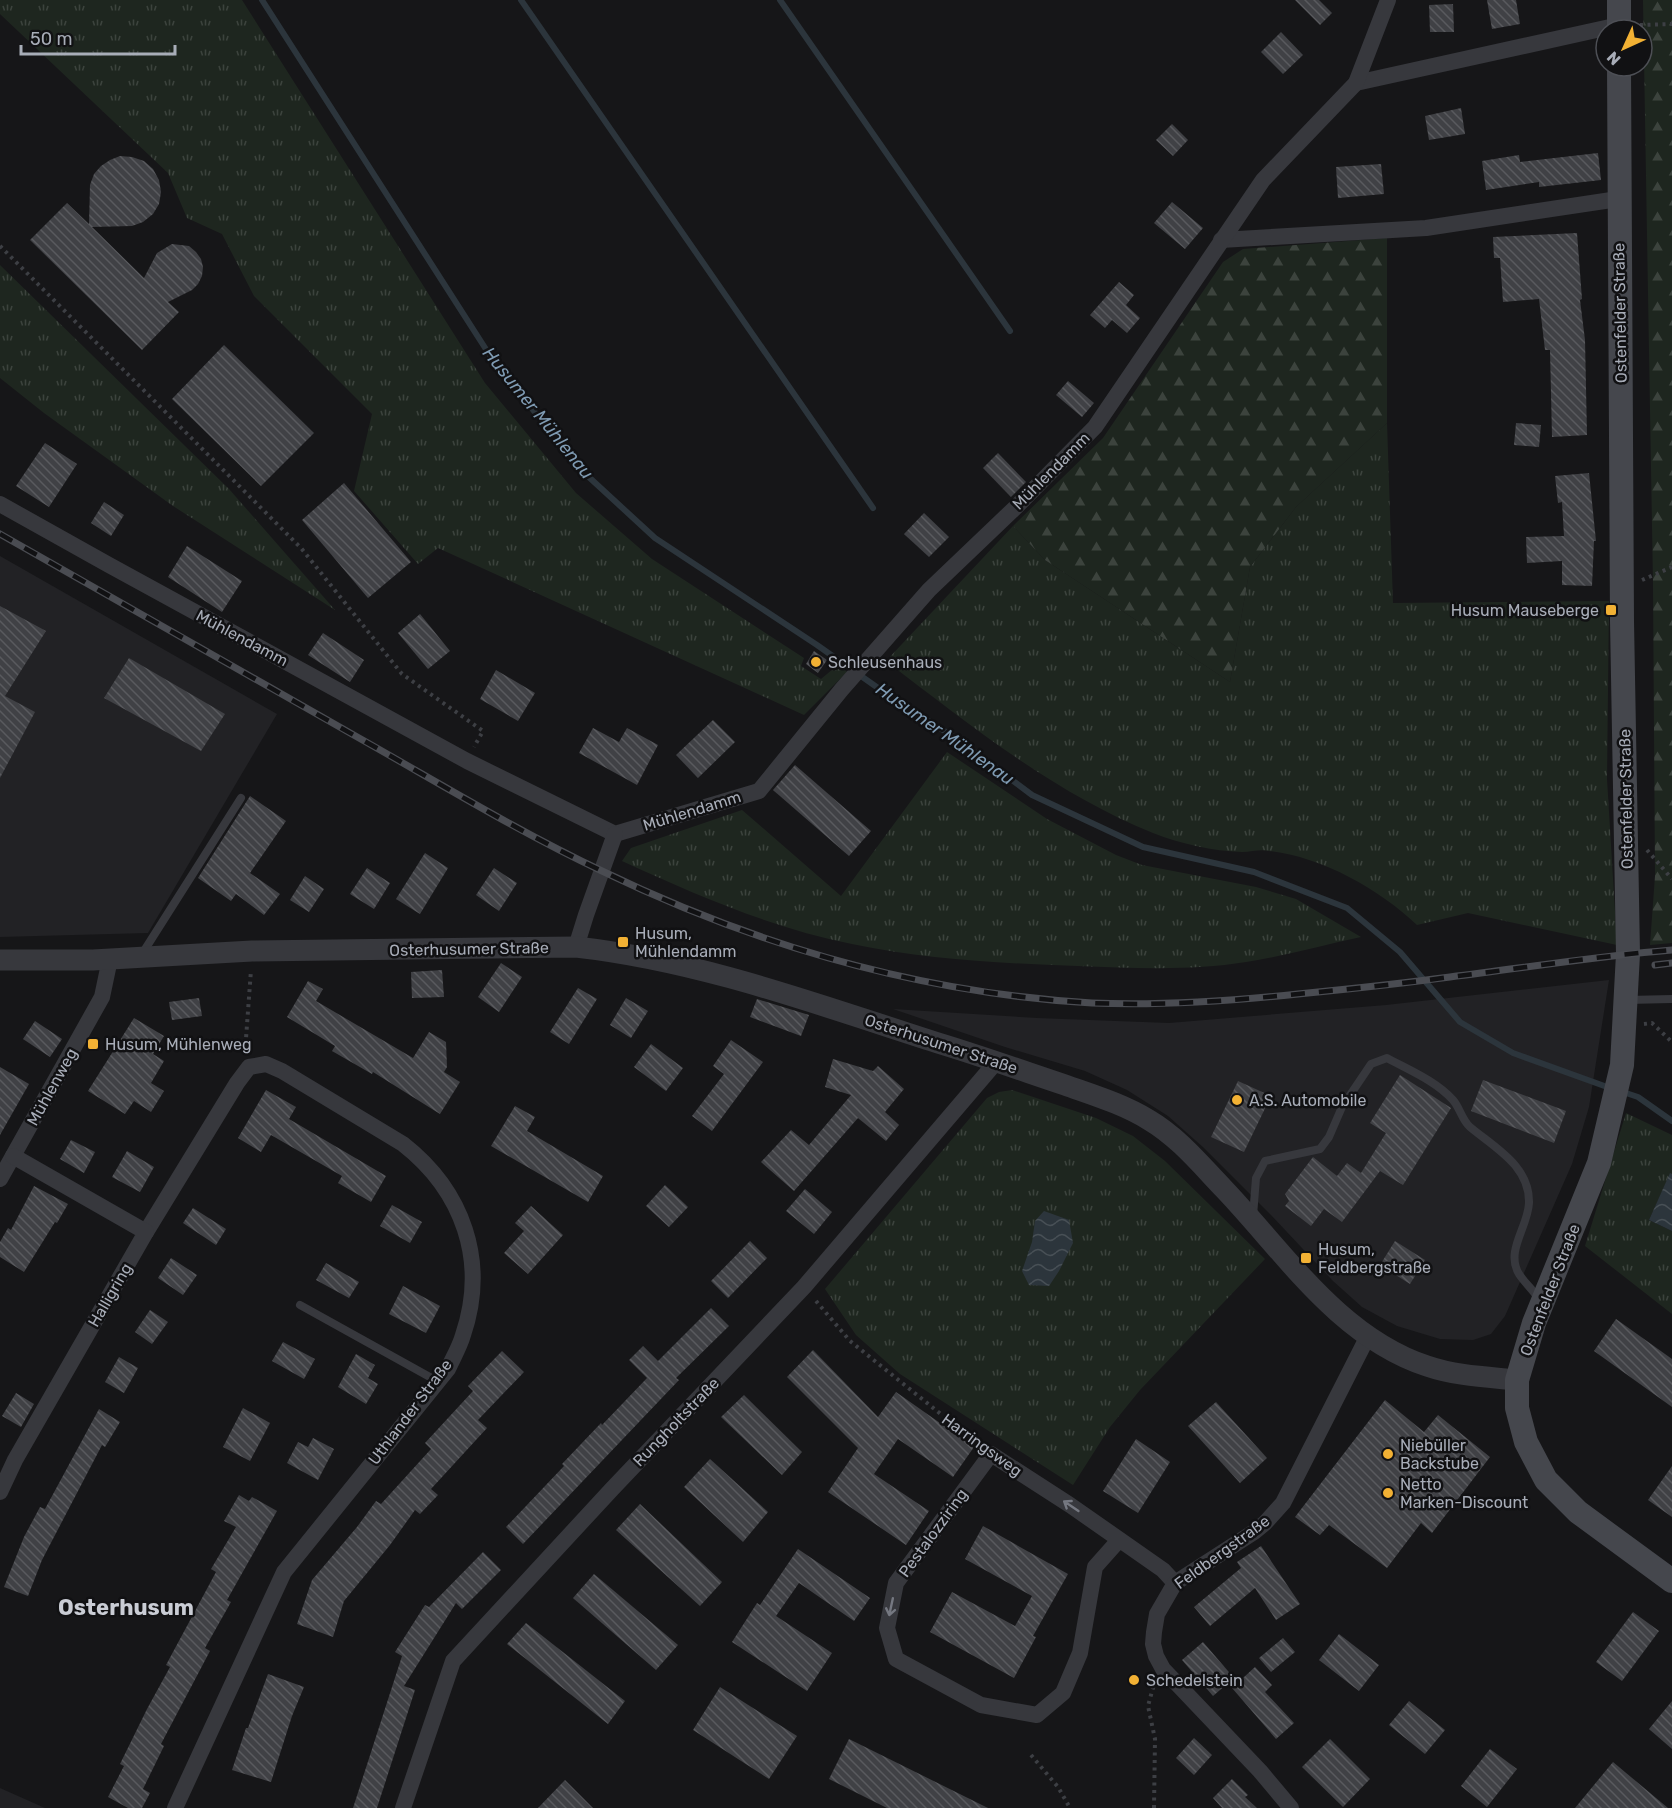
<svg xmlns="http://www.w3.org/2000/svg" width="1672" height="1808" font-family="Rubik,sans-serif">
<defs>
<pattern id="grass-tufts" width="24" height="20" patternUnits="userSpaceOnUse" patternTransform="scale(1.5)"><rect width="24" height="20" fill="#1e261f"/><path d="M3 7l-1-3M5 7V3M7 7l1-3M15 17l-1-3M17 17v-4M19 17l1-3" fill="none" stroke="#3c433d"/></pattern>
<pattern id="forest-firs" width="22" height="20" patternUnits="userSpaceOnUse" patternTransform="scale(1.5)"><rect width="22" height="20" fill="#1e261f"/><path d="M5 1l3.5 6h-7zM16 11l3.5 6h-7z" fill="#3c433d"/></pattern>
<pattern id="water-waves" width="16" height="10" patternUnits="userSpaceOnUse" patternTransform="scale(1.5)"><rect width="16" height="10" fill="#2c353c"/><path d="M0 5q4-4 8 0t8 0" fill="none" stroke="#485056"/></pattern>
<pattern id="building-back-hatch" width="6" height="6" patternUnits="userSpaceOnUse" patternTransform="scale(1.5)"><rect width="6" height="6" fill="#404145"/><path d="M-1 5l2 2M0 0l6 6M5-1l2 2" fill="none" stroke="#595a5e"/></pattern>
</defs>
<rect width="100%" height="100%" fill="#161618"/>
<!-- built -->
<g fill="#222225">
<polygon points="0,556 277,714 148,933 0,937"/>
<polygon points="1609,980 1589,1107 1572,1164 1505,1316 1491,1334 1473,1340 1440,1339 1397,1326 1362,1307 1333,1281 1271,1215 1204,1148 1168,1116 1127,1090 1085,1071 1005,1047 893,1009 1037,1018 1169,1023 1386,1005"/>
<polygon points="0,1788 45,1808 0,1808"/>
</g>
<!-- grass -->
<g fill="url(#grass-tufts)">
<polygon points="0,0 242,0 485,383 576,493 652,559 804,658 801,666 821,679 839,664 847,672 804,715 438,548 418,564 354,491 372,414 254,296 222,234 187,218 168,173 0,14"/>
<polygon points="0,265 229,489 335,610 173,506 44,413 0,378"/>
<path d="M1387,423L1393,603L1609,601L1607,779L1617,945L1468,913L1417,925C1379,889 1322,857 1269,851C1260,849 1251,852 1242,852C1213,851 1181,844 1153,833C1054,793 970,725 886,661L1013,526L1045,560L1230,682L1250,567L1296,507Z"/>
<path d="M947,752L1047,819L1116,855L1142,865L1256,887L1296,899L1361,937C1323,945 1285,956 1246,962C1191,971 1134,968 1078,966C1002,963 927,960 852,944C772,928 696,895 622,861L631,848L742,810L841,896Z"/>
<polygon points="1012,1090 1096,1118 1133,1136 1165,1161 1265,1259 1140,1390 1110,1427 1073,1485 900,1374 856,1335 825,1289 987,1098 999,1092"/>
<polygon points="1626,1113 1672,1135 1672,1174 1670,1174 1649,1220 1672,1231 1672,1314 1585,1246"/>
</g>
<!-- forest -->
<g fill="url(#forest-firs)">
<polygon points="1643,0 1672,0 1672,943 1650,945 1655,876 1653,583"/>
<polygon points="1387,238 1387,423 1296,507 1250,567 1230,682 1045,560 1013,526 1103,438 1223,262 1243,249"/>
</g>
<!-- water -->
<g fill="url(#water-waves)">
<polygon points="1670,1173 1672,1174 1672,1231 1649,1220"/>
<polygon points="1044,1211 1069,1220 1073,1243 1059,1271 1049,1286 1029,1285 1022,1271 1032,1242 1035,1221"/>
</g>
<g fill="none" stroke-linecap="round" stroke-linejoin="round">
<!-- stream -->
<g stroke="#2c353c" stroke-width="6">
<polyline points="262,0 489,354 579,468 655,538 817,645 888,695 957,739 1032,795 1143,847 1254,872 1347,908 1400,952 1460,1022 1513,1053 1610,1088"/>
<polyline points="521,0 873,508"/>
<polyline points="780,0 1010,331"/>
<polyline points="1620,1091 1638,1097 1672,1121"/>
</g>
</g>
<!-- building -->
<g fill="url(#building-back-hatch)">
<polygon points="1295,0 1319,0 1332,13 1320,25"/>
<polygon points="1487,0 1516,0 1520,24 1492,29"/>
<polygon points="1453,4 1454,32 1430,32 1429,5"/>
<polygon points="1281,32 1303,55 1283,74 1261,52"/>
<polygon points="1461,108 1465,134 1429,140 1425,116"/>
<polygon points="1172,124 1188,140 1173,156 1156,140"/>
<polygon points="1598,153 1601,180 1539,187 1539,182 1486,190 1482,161 1519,155 1520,162"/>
<polygon points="120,156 132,157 144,161 153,169 159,180 161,192 159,204 153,214 143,222 132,226 92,227 144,278 157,253 172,244 189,246 196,252 201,259 203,267 202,276 198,284 192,290 168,302 179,312 142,350 30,240 67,203 89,224 90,185 94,174 101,166 110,160"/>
<polygon points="1381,164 1384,194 1338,198 1336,167"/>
<polygon points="1172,202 1203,228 1185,249 1154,223"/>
<polygon points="1577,233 1582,299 1580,300 1585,340 1587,435 1552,437 1550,350 1545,350 1539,299 1503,302 1500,258 1494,258 1493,237"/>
<polygon points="1119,282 1134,295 1126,305 1140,318 1127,333 1112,320 1105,328 1090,315"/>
<polygon points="224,345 314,433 261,486 172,399"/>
<polygon points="1068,381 1094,403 1082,417 1056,395"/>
<polygon points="1516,423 1541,425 1539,447 1514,445"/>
<polygon points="45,443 77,464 49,507 16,486"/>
<polygon points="998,453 1026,482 1011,497 983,468"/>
<polygon points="1589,473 1596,541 1594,541 1592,586 1562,585 1562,561 1527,563 1526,537 1564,536 1562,502 1558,503 1555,476"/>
<polygon points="344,483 411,562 368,598 302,520"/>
<polygon points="104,502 124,515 111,536 91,523"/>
<polygon points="924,513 949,537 929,557 904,534"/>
<polygon points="187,546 242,581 222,612 168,577"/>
<polygon points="0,606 46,631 5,696 35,712 0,778"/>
<polygon points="420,614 450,651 428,669 398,633"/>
<polygon points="323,633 364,660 350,682 308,655"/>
<polygon points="814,651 827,660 818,673 806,664"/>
<polygon points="129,658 225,714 201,751 104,698"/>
<polygon points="496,670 535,693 518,721 480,699"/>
<polygon points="713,720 735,742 698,778 676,755"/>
<polygon points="593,728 619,742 627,728 658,745 637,785 579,753"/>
<polygon points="795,765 871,831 849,856 773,790"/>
<polygon points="250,796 286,821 250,873 280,894 264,915 236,894 231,901 198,878"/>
<polygon points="425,853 448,868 420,914 396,899"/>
<polygon points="367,868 390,883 374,909 350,894"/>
<polygon points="494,868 517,883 499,911 476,895"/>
<polygon points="305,876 324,889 309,912 290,900"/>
<polygon points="501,963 522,977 499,1012 478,997"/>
<polygon points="442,970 444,997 412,998 411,972"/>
<polygon points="308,981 323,989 316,1001 413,1058 429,1032 446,1042 447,1067 444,1072 460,1082 440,1114 373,1072 372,1074 332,1051 335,1046 287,1017"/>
<polygon points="578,988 597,999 569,1044 550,1032"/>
<polygon points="199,998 202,1016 172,1020 169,1002"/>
<polygon points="626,998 648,1011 631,1038 610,1025"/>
<polygon points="757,999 809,1015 801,1036 750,1017"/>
<polygon points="134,1018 164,1036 153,1054 164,1061 151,1083 164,1091 151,1112 134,1101 125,1114 88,1091"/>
<polygon points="35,1021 62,1039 50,1057 23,1039"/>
<polygon points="731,1040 763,1062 712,1131 692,1116 724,1074 713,1066"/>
<polygon points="651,1044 683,1068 666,1091 634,1067"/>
<polygon points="833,1059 873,1071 878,1066 904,1089 885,1112 899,1125 886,1141 858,1118 794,1191 761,1162 791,1130 809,1145 851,1095 825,1087"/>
<polygon points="0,1067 29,1084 0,1135"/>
<polygon points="1400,1075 1451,1108 1403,1185 1380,1171 1342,1222 1324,1209 1311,1226 1285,1206 1289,1201 1285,1194 1313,1157 1337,1176 1347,1163 1361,1173 1386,1133 1370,1123"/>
<polygon points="1483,1080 1566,1111 1554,1143 1471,1111"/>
<polygon points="1238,1081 1271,1096 1244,1152 1211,1137"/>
<polygon points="266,1090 296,1107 289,1119 386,1176 371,1202 338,1183 342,1176 271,1135 261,1152 238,1138"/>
<polygon points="515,1106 535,1117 527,1131 603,1176 588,1202 491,1146"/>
<polygon points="71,1140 95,1152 84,1173 60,1159"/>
<polygon points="127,1151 154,1167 140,1192 112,1177"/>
<polygon points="665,1185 688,1207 669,1227 646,1206"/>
<polygon points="34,1186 68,1204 57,1223 55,1222 24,1272 0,1257 0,1242 8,1228 11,1230"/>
<polygon points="805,1189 832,1212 814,1234 786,1211"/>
<polygon points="392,1205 422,1222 410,1243 380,1226"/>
<polygon points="531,1206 563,1235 528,1274 504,1253 524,1231 515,1223"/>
<polygon points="193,1208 226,1229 216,1245 183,1223"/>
<polygon points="750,1241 767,1258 728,1298 711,1281"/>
<polygon points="1395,1241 1425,1260 1410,1284 1380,1265"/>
<polygon points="171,1258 197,1275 183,1295 158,1278"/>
<polygon points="326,1263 359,1282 349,1298 316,1280"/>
<polygon points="403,1286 440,1306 426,1333 389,1314"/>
<polygon points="711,1308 729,1326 676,1378 679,1380 523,1544 506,1527 564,1466 562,1464 601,1423 602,1425 647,1378 629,1360 643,1346 658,1361"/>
<polygon points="150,1310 168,1322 152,1344 135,1332"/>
<polygon points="1616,1319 1672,1359 1672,1407 1594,1351"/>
<polygon points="283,1342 315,1359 304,1379 272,1361"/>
<polygon points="813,1350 878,1417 896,1392 974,1447 953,1477 898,1439 874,1474 929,1511 906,1545 828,1492 858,1448 787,1377"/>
<polygon points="502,1351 524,1372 478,1420 487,1428 431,1489 438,1495 420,1514 415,1510 390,1545 344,1601 333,1637 297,1624 312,1580 357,1527 376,1501 381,1504 431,1449 425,1443 473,1391 468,1386"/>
<polygon points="356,1354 375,1365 368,1378 378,1384 366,1404 338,1387"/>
<polygon points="119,1357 138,1368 124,1393 105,1382"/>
<polygon points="16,1393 34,1404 21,1427 2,1416"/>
<polygon points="744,1395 802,1452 782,1475 721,1417"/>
<polygon points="1385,1400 1424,1432 1438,1415 1490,1457 1432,1533 1421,1523 1387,1568 1329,1525 1320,1535 1295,1517"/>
<polygon points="1216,1402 1267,1458 1240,1483 1188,1426"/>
<polygon points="243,1408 270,1423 250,1461 223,1447"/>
<polygon points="99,1409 120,1422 105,1447 102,1445 42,1560 28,1596 4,1587 24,1537 40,1507 45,1509"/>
<polygon points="313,1438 334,1449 318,1480 287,1463 298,1442 308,1447"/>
<polygon points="1136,1439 1170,1462 1138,1513 1103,1491"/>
<polygon points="710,1459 768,1512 743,1542 684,1487"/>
<polygon points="1672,1466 1672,1517 1648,1500"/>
<polygon points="239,1495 249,1501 252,1497 277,1511 227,1600 231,1602 205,1648 210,1651 161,1744 164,1746 143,1789 150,1793 142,1808 128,1808 108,1797 124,1766 120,1764 147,1709 170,1667 166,1665 216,1572 211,1569 236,1527 224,1521"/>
<polygon points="640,1504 722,1582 700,1606 616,1530"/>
<polygon points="983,1526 1068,1574 1033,1636 1036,1637 1014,1678 930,1632 952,1592 1015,1626 1032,1596 965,1559"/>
<polygon points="1261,1546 1300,1604 1276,1620 1255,1588 1210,1626 1194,1607 1241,1568 1237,1562"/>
<polygon points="798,1549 870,1598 854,1621 799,1583 776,1616 832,1653 807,1691 732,1642 757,1603 760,1605"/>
<polygon points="483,1552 501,1570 462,1609 456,1603 404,1686 415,1690 377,1808 353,1808 402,1656 395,1652 425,1605 429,1607"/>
<polygon points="594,1574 678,1645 656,1670 573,1598"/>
<polygon points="1633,1612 1659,1631 1622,1681 1596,1662"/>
<polygon points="526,1623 625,1701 608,1724 507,1644"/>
<polygon points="1339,1634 1379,1665 1359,1691 1319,1660"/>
<polygon points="1283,1638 1295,1652 1271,1672 1259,1658"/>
<polygon points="1203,1642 1234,1678 1213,1696 1182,1660"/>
<polygon points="1255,1667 1272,1685 1265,1692 1294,1723 1276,1739 1232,1688"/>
<polygon points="268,1674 304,1687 292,1716 271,1782 232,1770 246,1728 248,1728"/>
<polygon points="720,1687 797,1736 769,1779 693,1730"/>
<polygon points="1409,1701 1445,1730 1425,1754 1389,1725"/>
<polygon points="1672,1701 1672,1749 1649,1729"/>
<polygon points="1194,1738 1212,1755 1194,1775 1176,1758"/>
<polygon points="849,1739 988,1808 887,1808 829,1779"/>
<polygon points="1330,1739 1370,1779 1343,1807 1302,1767"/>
<polygon points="1490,1749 1517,1769 1487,1807 1461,1786"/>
<polygon points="1613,1762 1668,1808 1575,1808"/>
<polygon points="1232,1779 1248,1795 1245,1797 1257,1808 1222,1808 1213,1798"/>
<polygon points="565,1780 593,1808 538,1808"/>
</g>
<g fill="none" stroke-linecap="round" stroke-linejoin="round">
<!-- path -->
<g stroke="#3d3f44" stroke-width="4" stroke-dasharray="3 4.5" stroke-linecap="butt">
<polyline points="1640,25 1672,24"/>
<polyline points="0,246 301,548 402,674 483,731 474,747"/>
<polyline points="1642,580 1672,567"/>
<polyline points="1647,850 1672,879"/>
<polyline points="1644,1024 1652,1023 1672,1042"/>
<polyline points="245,1052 251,970"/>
<polyline points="816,1301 850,1341 978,1444"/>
<polyline points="1031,1755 1058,1787 1070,1808"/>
<polyline points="1154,1808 1155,1739 1148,1706 1154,1684"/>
</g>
<!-- service -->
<g stroke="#37383d" stroke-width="8">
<polyline points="142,954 241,798"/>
<polyline points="1627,1000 1672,999"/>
<path d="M1253,1216L1256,1178L1265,1161L1320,1149L1329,1137L1342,1107L1371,1064L1387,1058C1409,1070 1436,1081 1453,1100C1460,1108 1462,1120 1470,1127C1495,1148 1530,1166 1529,1203C1528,1227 1505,1251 1519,1274C1525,1283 1533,1290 1539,1299"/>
<polyline points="300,1305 437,1381"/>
</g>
<!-- minor -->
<g stroke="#37383d" stroke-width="16">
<polyline points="1356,83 1619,25"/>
<polyline points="1221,240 1426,228 1618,199"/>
<polyline points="0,504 109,565 467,761 615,834 759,791 842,689 929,590 1017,506 1095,427 1263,180 1356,83 1388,0"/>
<polyline points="576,947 586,915 615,834"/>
<polyline points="0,1179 102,997 110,959"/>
<path d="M146,1232L237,1083L249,1067L266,1064L282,1071L403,1144C463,1191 488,1261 463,1335C460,1346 453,1358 448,1369L284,1572L175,1808"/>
<polyline points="0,1492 15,1460 146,1232 13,1156"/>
<polyline points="1119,1540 1095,1567 1080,1653 1063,1693 1037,1715 981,1705 896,1659 887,1628 896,1583 991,1454 1070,1505 1163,1570 1175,1583"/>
<polyline points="403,1808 453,1661 612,1489 804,1287 997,1061"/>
<polyline points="1291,1808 1260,1771 1163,1669 1156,1656 1153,1644 1154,1632 1157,1614 1175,1583 1254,1532 1265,1523 1283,1503 1368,1336"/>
</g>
<!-- tertiary -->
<path stroke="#37383d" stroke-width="21" d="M0,960H93L252,951L576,947C701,961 819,1005 938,1043C981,1056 1023,1071 1065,1085C1093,1095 1123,1104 1149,1120C1178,1137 1201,1165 1224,1189C1285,1253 1339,1337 1427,1366C1456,1376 1487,1377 1517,1380"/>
<!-- secondary -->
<g stroke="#45474d" stroke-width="24">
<polyline points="1619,0 1619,30"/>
<polyline points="1619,66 1622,621 1628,954 1622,1065 1599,1163 1534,1323 1517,1380 1517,1408 1526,1442 1546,1480 1578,1512 1672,1581"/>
</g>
<defs>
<g id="rail">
<path d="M0,534C120,602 239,670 359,738C439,783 519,832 602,871C757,946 920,993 1092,1003C1161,1006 1230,1001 1298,994C1349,989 1399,984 1450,977C1524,968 1598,956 1672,950"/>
<polyline points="1655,965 1672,963"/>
</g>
</defs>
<!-- rail casing -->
<use href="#rail" stroke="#4a4c52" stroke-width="7"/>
<!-- rail -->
<use href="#rail" stroke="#111113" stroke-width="4.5" stroke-dasharray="14" stroke-linecap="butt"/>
</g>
<!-- one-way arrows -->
<defs><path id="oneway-shaft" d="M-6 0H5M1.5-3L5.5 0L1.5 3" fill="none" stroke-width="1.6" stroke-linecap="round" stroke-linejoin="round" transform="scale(1.5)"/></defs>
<g stroke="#757881">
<use href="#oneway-shaft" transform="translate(1071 1506) rotate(-146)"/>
<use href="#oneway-shaft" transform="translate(891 1607) rotate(102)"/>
</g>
<!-- markers -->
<g fill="#f2b134" stroke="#111113" stroke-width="2">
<rect x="1605" y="604" width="12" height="12" rx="3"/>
<circle cx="816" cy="662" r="6"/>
<rect x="617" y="936" width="12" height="12" rx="3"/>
<rect x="87" y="1038" width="12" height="12" rx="3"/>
<circle cx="1237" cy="1100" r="6"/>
<rect x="1300" y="1252" width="12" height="12" rx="3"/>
<circle cx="1388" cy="1454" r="6"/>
<circle cx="1388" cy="1493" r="6"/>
<circle cx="1134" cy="1680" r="6"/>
</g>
<g text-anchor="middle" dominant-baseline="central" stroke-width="5" stroke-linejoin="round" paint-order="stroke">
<!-- street labels -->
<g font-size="16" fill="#a8adb8" stroke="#111113">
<text transform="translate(1620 313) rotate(-91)">Ostenfelder Straße</text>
<text transform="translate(1051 471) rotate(-45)">Mühlendamm</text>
<text transform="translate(242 638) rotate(28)">Mühlendamm</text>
<text transform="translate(1626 799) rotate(-91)">Ostenfelder Straße</text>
<text transform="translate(692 811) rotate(-17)">Mühlendamm</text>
<text transform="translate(469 949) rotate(-1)">Osterhusumer Straße</text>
<text transform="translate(941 1044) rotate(18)">Osterhusumer Straße</text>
<text transform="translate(52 1087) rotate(-61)">Mühlenweg</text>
<text transform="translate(1550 1290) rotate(-69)">Ostenfelder Straße</text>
<text transform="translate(110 1295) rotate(-60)">Halligring</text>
<text transform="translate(410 1412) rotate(-53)">Uthlander Straße</text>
<text transform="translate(676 1422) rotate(-46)">Rungholtstraße</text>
<text transform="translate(982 1445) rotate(36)">Harringsweg</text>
<text transform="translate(933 1533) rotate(-54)">Pestalozziring</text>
<text transform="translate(1222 1552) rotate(-36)">Feldbergstraße</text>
</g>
<!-- poi labels -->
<g font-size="16" fill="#a8adb8" stroke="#111113" text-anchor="start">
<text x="1599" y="610" text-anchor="end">Husum Mauseberge</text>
<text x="828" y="662">Schleusenhaus</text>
<text x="635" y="933">Husum,<tspan x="635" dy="18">Mühlendamm</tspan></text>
<text x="105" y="1044">Husum, Mühlenweg</text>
<text x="1249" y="1100">A.S. Automobile</text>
<text x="1318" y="1249">Husum,<tspan x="1318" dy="18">Feldbergstraße</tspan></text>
<text x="1400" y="1445">Niebüller<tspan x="1400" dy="18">Backstube</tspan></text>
<text x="1400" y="1484">Netto<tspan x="1400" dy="18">Marken-Discount</tspan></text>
<text x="1146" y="1680">Schedelstein</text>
</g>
<!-- water labels -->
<g font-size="18" font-style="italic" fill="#7f9bb3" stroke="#111113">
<text transform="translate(538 413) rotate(51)">Husumer Mühlenau</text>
<text transform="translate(945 734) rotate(35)">Husumer Mühlenau</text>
</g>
<!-- district labels -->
<g font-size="22" font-weight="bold" fill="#c9ccd4" stroke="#111113">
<text x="126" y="1607">Osterhusum</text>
</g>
</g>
<!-- north arrow -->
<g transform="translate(1624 48) rotate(225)"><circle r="28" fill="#111113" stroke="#4d4f55" stroke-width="1.5"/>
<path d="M0-4.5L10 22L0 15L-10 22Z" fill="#f2b134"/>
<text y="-9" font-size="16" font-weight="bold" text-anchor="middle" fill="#a8adb8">N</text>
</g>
<!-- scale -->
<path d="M21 45v9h154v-9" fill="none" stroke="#a8adb8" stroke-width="3"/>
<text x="30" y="45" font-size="18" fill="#a8adb8" stroke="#111113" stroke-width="4.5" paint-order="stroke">50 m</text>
</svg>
